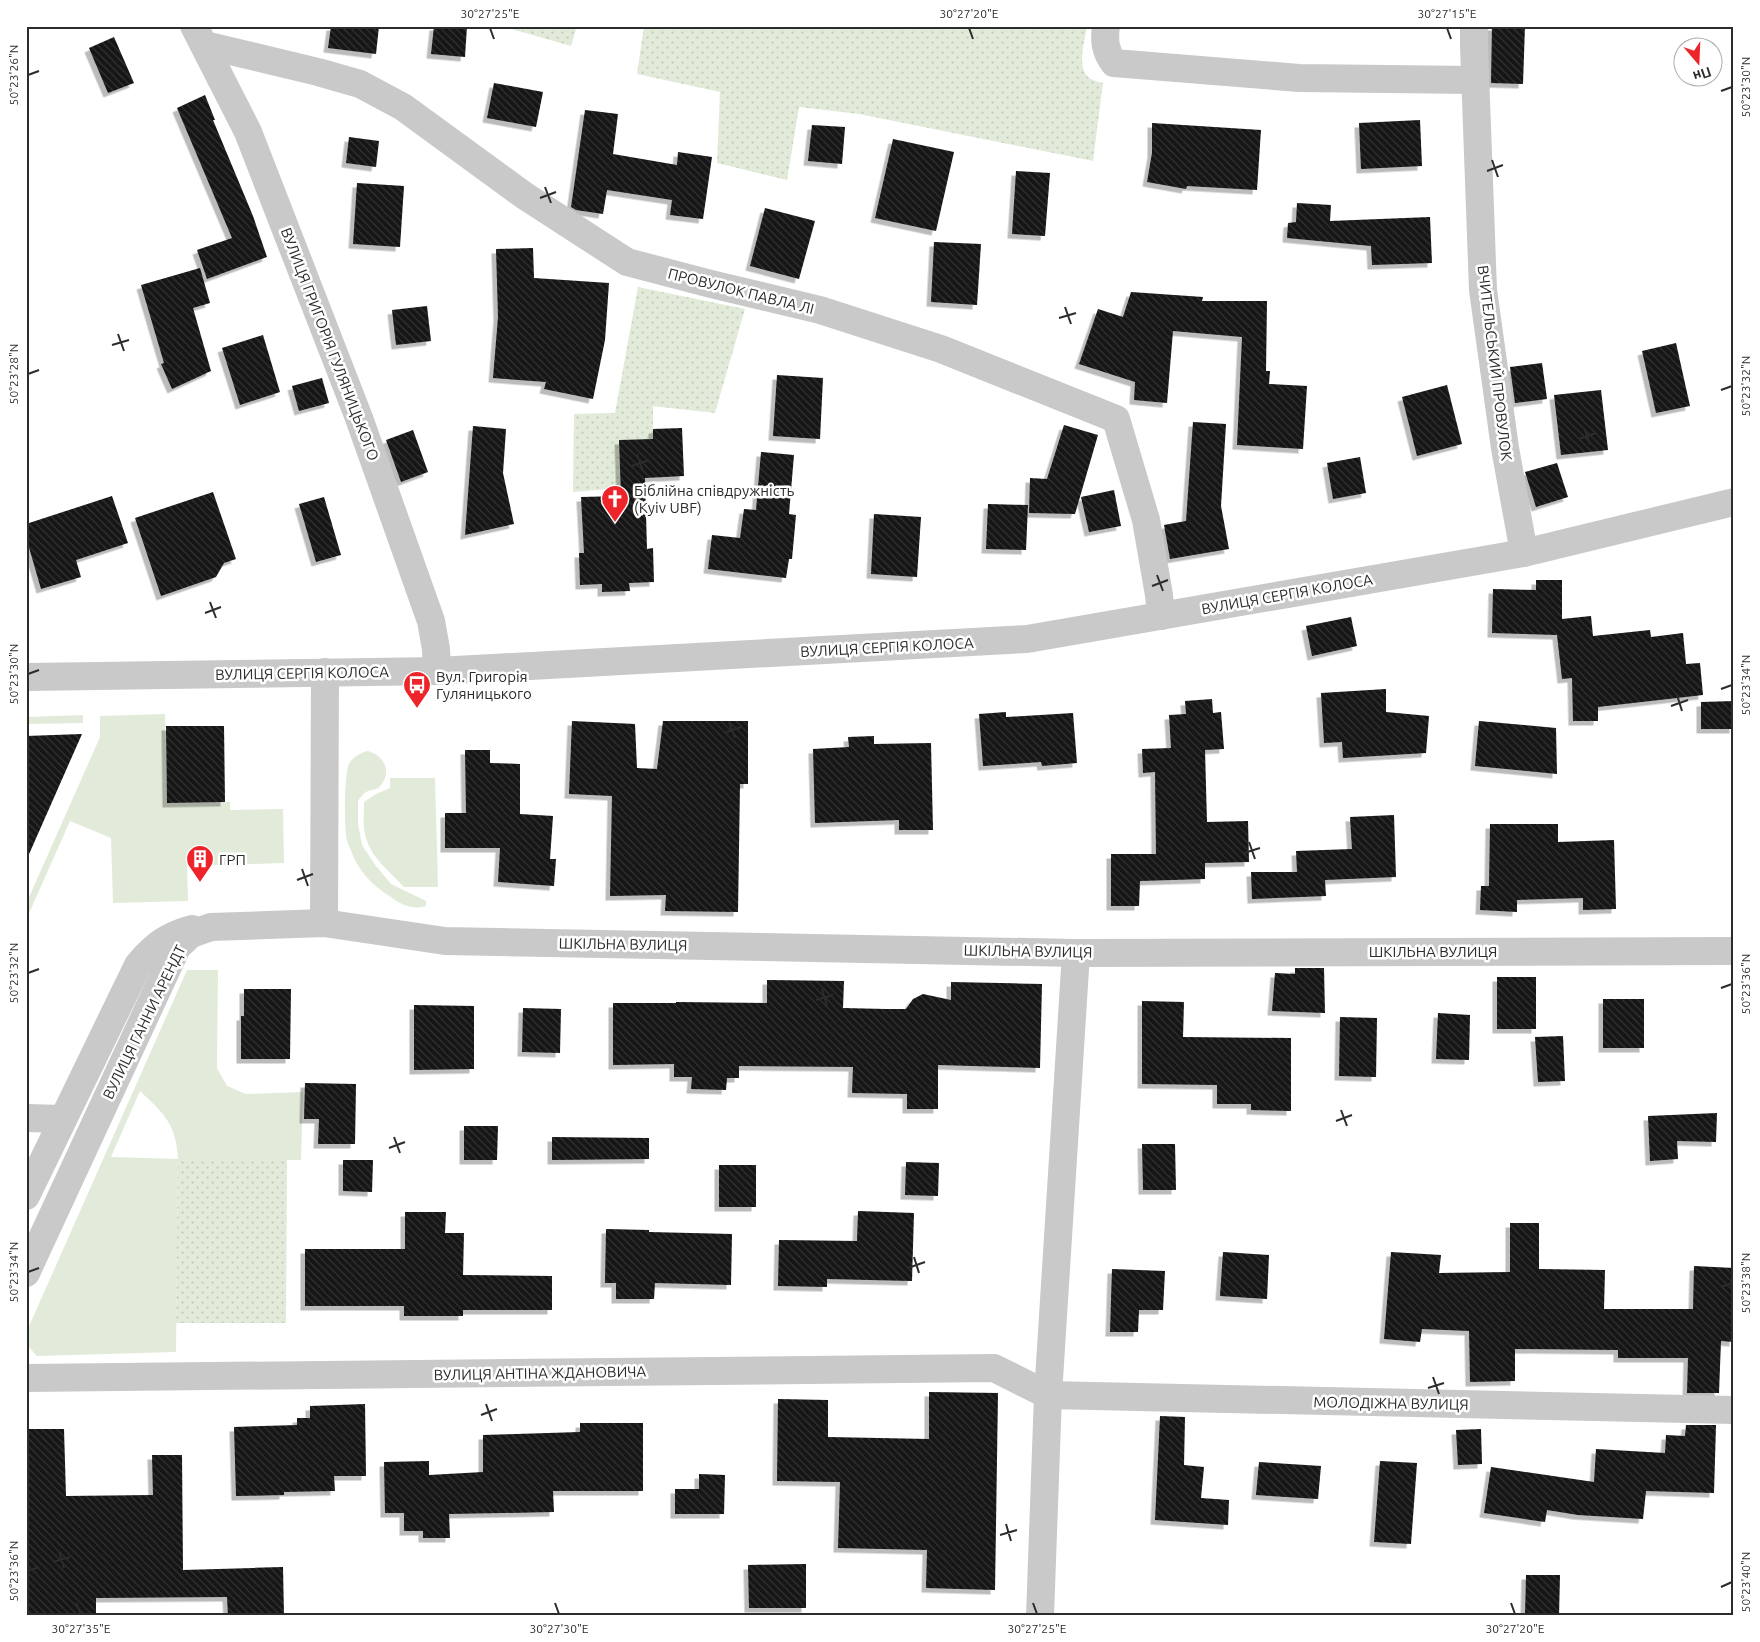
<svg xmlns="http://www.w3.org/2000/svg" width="1760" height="1642" font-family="Ubuntu,sans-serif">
<defs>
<pattern id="garden-dots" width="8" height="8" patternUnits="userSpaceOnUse" patternTransform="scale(1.25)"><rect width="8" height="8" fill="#e2ebd9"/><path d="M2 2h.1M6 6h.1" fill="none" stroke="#c2caba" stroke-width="1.8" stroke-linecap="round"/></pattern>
<pattern id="building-back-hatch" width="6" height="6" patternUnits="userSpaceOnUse" patternTransform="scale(1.25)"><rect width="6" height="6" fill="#131313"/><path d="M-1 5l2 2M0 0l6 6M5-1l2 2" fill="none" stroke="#363636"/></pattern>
<filter id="shadow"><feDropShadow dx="-4.5" dy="4.5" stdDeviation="0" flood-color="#0004"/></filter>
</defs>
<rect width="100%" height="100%" fill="#fff"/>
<!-- green -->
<g fill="#e2ebd9" fill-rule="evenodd">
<polygon points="165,714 167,803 230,802 230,810 283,809 284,863 187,866 188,901 113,903 111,838 70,821 26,920 26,904 100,737 100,716"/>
<polygon points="83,715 83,723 26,724 26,717"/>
<path d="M367,751C386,755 393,775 378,788C375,790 370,790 366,792C363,794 360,798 358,801V824L362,845L376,866L391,884L426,901V906C413,910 401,905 391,897C376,888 362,875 354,858C352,853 349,846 347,841C344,828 344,775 349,764C353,757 360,753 367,751Z"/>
<path d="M390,778H435L438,887H404C391,873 373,859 367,841C362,829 364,814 364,802L376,794L390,788Z"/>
<path d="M187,970H218L217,1068L227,1086L246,1094L303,1092L301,1160L178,1159L176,1352L37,1356L26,1344V1333ZM140,1091C164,1114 176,1123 178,1159L111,1157Z"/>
</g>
<!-- garden -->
<g fill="url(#garden-dots)">
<polygon points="501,26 577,26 571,46"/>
<path d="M644,26H1087C1085,41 1075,70 1091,79C1095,81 1099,82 1103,83L1093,161L859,114L799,107L787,180L717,163L720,92L637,74Z"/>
<polygon points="638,287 745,309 715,413 653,406 653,439 621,488 573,492 574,414 615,413"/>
<polygon points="178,1159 287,1159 286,1323 176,1323"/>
</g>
<!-- building -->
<g fill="url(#building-back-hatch)" filter="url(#shadow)">
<polygon points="331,26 379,26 376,54 328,48"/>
<polygon points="434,26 467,26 465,57 431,54"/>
<polygon points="1492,26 1525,26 1523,84 1491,83"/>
<polygon points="114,37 134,83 108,93 89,48"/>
<polygon points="494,83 543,92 536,127 487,118"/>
<polygon points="205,95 215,120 213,120 253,216 267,257 207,279 197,250 232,238 177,108"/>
<polygon points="585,110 618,114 613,154 677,165 678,152 712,157 703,219 670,215 672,200 607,190 603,214 576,210 571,207"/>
<polygon points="1420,120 1422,166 1361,169 1359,123"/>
<polygon points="1152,123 1261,130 1257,190 1187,186 1186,189 1147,182 1152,153"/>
<polygon points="812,125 845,127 842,164 808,161"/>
<polygon points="349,137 379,141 376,167 346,163"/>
<polygon points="893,139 954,152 936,231 875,218"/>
<polygon points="1016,171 1050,173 1045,236 1012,234"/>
<polygon points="357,183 404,186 400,247 353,244"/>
<polygon points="1297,203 1331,205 1330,221 1430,217 1432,263 1372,265 1371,246 1287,238 1288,223 1296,222"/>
<polygon points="765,208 815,221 799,279 750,266"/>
<polygon points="934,242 981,244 977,305 931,302"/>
<polygon points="533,248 534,278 609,283 605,340 593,399 544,389 546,382 493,378 498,317 496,249"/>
<polygon points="200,268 210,303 193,308 211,371 172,389 161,364 164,363 141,285"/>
<polygon points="1131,292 1203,297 1202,301 1267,301 1266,371 1270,371 1269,384 1307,386 1303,449 1237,445 1242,337 1173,331 1167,403 1134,400 1135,382 1079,364 1098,309 1123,317"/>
<polygon points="427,306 431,341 396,345 392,310"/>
<polygon points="263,335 280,392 240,405 222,348"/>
<polygon points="1676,343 1690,406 1656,413 1642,351"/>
<polygon points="1542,363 1547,399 1515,403 1510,367"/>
<polygon points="777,375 823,378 820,439 773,436"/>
<polygon points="322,378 329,403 299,411 292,386"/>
<polygon points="1447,385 1462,444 1417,456 1402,397"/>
<polygon points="1601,390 1608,450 1561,455 1554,395"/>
<polygon points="1193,422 1226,424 1221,506 1229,549 1170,559 1164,525 1186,521"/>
<polygon points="1064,425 1098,435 1075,514 1029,513 1030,478 1047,479"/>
<polygon points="473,426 506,429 503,473 514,524 465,535"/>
<polygon points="682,428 684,476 645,478 647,549 653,548 654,582 629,583 630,591 602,592 602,584 580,585 579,553 584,553 581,497 621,496 619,440 653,439 653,429"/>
<polygon points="413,430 428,472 401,482 386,440"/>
<polygon points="761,452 794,455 789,514 796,515 792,559 789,559 786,578 708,569 712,535 740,538 744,509 756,510"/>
<polygon points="1360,457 1366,493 1333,499 1327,463"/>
<polygon points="1557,463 1568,497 1536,507 1525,472"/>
<polygon points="1114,490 1121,526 1089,532 1081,497"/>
<polygon points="213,492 236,559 224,563 216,577 161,596 135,518"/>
<polygon points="112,496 128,543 76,560 81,577 41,589 26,537 26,524"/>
<polygon points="324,497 341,555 316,562 299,504"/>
<polygon points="988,504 1028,505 1026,550 986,549"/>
<polygon points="874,514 921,517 917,577 871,574"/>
<polygon points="1536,580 1562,580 1562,619 1591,616 1593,636 1650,630 1651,637 1683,633 1686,664 1700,663 1703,695 1598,707 1598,721 1573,721 1572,678 1562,679 1557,635 1492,633 1493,589 1536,590"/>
<polygon points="1351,617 1357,646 1312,656 1306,626"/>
<polygon points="1386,689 1386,712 1429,716 1426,753 1343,758 1342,742 1324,743 1321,693"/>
<polygon points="1212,699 1213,713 1221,712 1224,749 1205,750 1207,822 1248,821 1249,862 1205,863 1205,879 1140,881 1139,906 1111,906 1111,854 1156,854 1155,772 1143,773 1142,749 1171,748 1169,715 1186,714 1185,701"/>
<polygon points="1734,701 1734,729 1701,729 1701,702"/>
<polygon points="1006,712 1006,717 1073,713 1077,763 1042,766 1041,762 983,766 979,714"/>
<polygon points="572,721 635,724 637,768 657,769 663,721 748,721 748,784 740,784 738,912 665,911 666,895 610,896 612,796 569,794"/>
<polygon points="1479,721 1556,728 1557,774 1475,766"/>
<polygon points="166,726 224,726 225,802 167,803"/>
<polygon points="82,734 26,861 26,736"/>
<polygon points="874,736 874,744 931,743 933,830 899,830 899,820 815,823 813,749 849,747 848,737"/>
<polygon points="465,750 490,750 490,763 520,764 520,814 553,816 550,859 556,859 554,886 498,882 500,848 445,848 445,813 466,813"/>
<polygon points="1394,815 1396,877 1325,880 1326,896 1252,899 1251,872 1297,872 1296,851 1352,849 1350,817"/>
<polygon points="1490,824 1558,824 1558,842 1614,840 1616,909 1583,910 1583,898 1517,900 1517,912 1480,910 1481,886 1489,886"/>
<polygon points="1295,968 1324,968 1325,1013 1272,1011 1275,973 1295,974"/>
<rect x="1497" y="977" width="39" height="52"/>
<polygon points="767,980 844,981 843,1008 886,1009 906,1009 913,999 923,994 951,1000 951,982 1042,984 1040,1068 938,1065 938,1109 907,1109 907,1094 852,1093 853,1067 739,1066 739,1078 727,1078 726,1090 691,1089 692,1077 674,1077 674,1064 613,1065 613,1003 676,1003 676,1002 767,1003"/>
<polygon points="244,989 291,989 290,1059 241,1059 241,1016 244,1016"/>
<rect x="1603" y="999" width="41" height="49"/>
<polygon points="1142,1001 1184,1002 1183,1037 1291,1038 1291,1111 1251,1110 1251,1104 1217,1104 1217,1085 1142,1084"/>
<polygon points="414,1005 474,1006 474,1069 414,1070"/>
<polygon points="523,1008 561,1009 560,1053 522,1052"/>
<polygon points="1438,1013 1470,1015 1469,1060 1436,1059"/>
<polygon points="1340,1017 1377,1018 1376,1077 1339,1076"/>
<polygon points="1563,1036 1565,1081 1538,1082 1535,1037"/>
<polygon points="305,1083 356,1084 355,1144 318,1144 319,1119 304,1119"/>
<polygon points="1717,1113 1716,1142 1677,1141 1678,1159 1650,1161 1648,1116"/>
<polygon points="464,1126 498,1126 497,1160 464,1160"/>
<polygon points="552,1137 649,1138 649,1159 552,1160"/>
<polygon points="1142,1144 1175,1144 1176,1190 1143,1190"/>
<polygon points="343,1160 373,1160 372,1192 343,1191"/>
<polygon points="906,1162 939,1163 938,1196 905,1195"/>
<rect x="719" y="1165" width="37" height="42"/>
<polygon points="858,1211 914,1213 912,1281 827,1279 827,1287 778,1286 779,1240 857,1241"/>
<polygon points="405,1212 446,1212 445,1233 464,1233 463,1275 552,1276 552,1310 463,1310 463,1316 404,1316 404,1306 305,1306 305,1249 405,1249"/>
<polygon points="1510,1223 1539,1223 1539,1269 1605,1270 1604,1309 1693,1309 1694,1266 1734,1268 1734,1342 1721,1341 1719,1393 1687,1393 1688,1358 1618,1358 1618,1350 1515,1349 1515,1381 1470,1382 1469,1331 1422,1329 1420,1342 1384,1339 1391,1252 1441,1255 1439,1273 1510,1272"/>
<polygon points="606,1229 649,1230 649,1232 732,1234 731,1285 655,1283 654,1299 616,1299 616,1283 605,1283"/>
<polygon points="1223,1252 1269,1255 1267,1299 1220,1296"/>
<polygon points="1112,1269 1165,1271 1163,1310 1139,1310 1138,1332 1110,1332"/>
<polygon points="929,1392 998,1393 995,1590 926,1588 927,1550 838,1548 840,1482 777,1481 778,1399 828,1400 828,1437 929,1439"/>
<polygon points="365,1404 366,1476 334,1476 335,1491 284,1492 284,1495 236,1496 234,1427 297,1425 297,1418 310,1418 310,1406"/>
<polygon points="1160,1416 1185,1417 1184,1465 1204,1467 1201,1498 1229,1500 1228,1525 1155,1520"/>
<polygon points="580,1423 643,1423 643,1491 553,1491 554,1512 449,1514 450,1538 423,1538 423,1531 404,1531 404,1513 385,1513 384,1462 429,1461 429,1475 483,1472 483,1435 580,1432"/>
<polygon points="1686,1425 1716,1425 1714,1493 1646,1491 1643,1519 1578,1515 1547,1510 1545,1522 1484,1513 1491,1467 1594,1482 1596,1449 1665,1453 1666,1435 1685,1436"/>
<polygon points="26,1429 64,1429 66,1496 153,1495 152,1455 182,1455 183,1570 283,1567 284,1616 228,1616 227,1597 96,1598 96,1616 26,1616"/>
<polygon points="1481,1429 1482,1464 1458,1465 1456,1430"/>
<polygon points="1380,1461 1417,1463 1411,1544 1374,1542"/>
<polygon points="1259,1462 1321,1466 1318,1499 1256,1495"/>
<polygon points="699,1474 725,1475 724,1514 675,1514 675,1489 699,1489"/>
<polygon points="806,1564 806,1608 749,1608 748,1565"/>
<polygon points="1526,1575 1560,1575 1559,1616 1525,1616"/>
</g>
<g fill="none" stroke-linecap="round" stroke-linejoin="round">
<!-- minor -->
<g stroke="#c9c9c9" stroke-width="28">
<polyline points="194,26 248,132 359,418 431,621 436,649 437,671"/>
<path d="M1106,26C1104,41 1105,51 1114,63L1299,78L1475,80"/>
<polyline points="1474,26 1474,45 1483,290 1505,448 1524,553"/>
<polyline points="205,45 318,72 360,84 403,107 525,196 627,262 711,284 820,310 941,349 1116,419 1146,520 1159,595 1161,616"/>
<polyline points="324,923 325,672"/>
<polyline points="26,1118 63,1119"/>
<path d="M26,1196L138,965C155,945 167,936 192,929"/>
<polyline points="26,1273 177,947 191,934 211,927 324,923 445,941 1076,953 1734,951"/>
<polyline points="26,1378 994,1368 1048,1395 1734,1410"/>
<polyline points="1040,1616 1048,1395 1076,953"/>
</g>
<!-- tertiary -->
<polyline stroke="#c9c9c9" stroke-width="28" points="26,677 437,671 1027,639 1524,553 1734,502"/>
</g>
<!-- ticks -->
<path fill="none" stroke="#2c2c2c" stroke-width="2" d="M490,28L494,39M969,28L973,39M1447,28L1451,39M28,75L39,71M1721,91L1732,87M1492,160L1498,177M1487,171L1503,165M545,187L551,203M540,198L556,192M1065,307L1071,324M1059,318L1076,313M118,334L124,351M112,345L129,340M28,374L39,370M1721,390L1732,386M1584,428L1590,444M1579,439L1596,433M637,454L643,471M632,466L649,460M1157,575L1163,591M1152,586L1168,580M210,602L216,618M205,613L221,607M28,674L39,670M1721,689L1732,685M1677,695L1682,711M1671,706L1688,700M729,722L735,738M724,733L741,727M1249,842L1255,859M1244,853L1260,848M302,869L308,886M297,880L313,874M28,973L39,969M1721,988L1732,984M822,989L827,1006M816,1000L833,995M1341,1110L1347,1126M1336,1121L1352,1115M394,1137L400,1153M389,1148L405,1142M914,1257L919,1273M908,1268L925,1262M28,1272L39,1268M1721,1287L1732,1283M1433,1377L1439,1394M1428,1388L1444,1383M486,1404L492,1421M481,1415L497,1409M1006,1524L1011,1541M1000,1535L1017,1530M59,1551L64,1568M53,1562L70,1557M28,1571L39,1567M1721,1587L1732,1582M76,1603L81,1614M555,1603L559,1614M1033,1603L1037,1614M1511,1603L1515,1614"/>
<!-- icons -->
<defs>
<symbol id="church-pin" viewBox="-11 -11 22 30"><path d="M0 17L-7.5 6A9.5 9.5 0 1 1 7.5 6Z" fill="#ed252a" stroke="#fff"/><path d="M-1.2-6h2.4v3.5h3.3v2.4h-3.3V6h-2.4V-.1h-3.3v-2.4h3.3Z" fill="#fff"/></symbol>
<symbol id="bus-pin" viewBox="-11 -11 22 30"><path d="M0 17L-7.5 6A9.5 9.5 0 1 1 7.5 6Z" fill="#ed252a" stroke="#fff"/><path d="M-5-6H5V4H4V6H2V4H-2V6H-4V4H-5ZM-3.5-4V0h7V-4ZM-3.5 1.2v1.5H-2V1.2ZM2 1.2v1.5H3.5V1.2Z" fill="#fff"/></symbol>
<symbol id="building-pin" viewBox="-11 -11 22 30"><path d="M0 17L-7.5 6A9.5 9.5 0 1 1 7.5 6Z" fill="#ed252a" stroke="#fff"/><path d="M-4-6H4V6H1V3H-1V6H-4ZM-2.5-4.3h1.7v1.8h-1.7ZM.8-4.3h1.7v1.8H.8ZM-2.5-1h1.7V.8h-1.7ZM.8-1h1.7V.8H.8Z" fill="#fff"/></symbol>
</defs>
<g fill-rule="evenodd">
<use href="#church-pin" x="599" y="483" width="32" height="43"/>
<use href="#bus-pin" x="401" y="669" width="32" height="43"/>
<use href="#building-pin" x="184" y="843" width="32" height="43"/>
</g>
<g text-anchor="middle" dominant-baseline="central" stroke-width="5" stroke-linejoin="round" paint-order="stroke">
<!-- street labels -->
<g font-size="15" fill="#2c2c2c" stroke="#fff">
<text transform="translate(741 291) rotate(14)">ПРОВУЛОК ПАВЛА ЛІ</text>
<text transform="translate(330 344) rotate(69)">ВУЛИЦЯ ГРИГОРІЯ ГУЛЯНИЦЬКОГО</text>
<text transform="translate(1495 363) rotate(83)">ВЧИТЕЛЬСЬКИЙ ПРОВУЛОК</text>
<text transform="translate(1287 594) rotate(-10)">ВУЛИЦЯ СЕРГІЯ КОЛОСА</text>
<text transform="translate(887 647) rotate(-3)">ВУЛИЦЯ СЕРГІЯ КОЛОСА</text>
<text transform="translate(302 673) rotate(-1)">ВУЛИЦЯ СЕРГІЯ КОЛОСА</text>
<text transform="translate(623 944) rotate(1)">ШКІЛЬНА ВУЛИЦЯ</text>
<text transform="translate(1028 951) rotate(1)">ШКІЛЬНА ВУЛИЦЯ</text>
<text x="1433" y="951">ШКІЛЬНА ВУЛИЦЯ</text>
<text transform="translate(144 1022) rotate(-64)">ВУЛИЦЯ ГАННИ АРЕНДТ</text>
<text transform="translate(540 1373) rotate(-1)">ВУЛИЦЯ АНТІНА ЖДАНОВИЧА</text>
<text transform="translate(1391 1403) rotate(1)">МОЛОДІЖНА ВУЛИЦЯ</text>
</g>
<!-- poi labels -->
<g font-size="15" fill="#2c2c2c" stroke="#fff" text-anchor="start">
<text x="634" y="490">Біблійна співдружність<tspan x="634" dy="17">(Kyiv UBF)</tspan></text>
<text x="436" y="676">Вул. Григорія<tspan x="436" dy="17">Гуляницького</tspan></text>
<text x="219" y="859">ГРП</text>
</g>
</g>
<!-- border -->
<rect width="1760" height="1642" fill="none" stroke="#ffffff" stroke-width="55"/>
<!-- north arrow -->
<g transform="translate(1698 62) rotate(161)"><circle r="24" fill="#ffffff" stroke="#ababab"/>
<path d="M0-4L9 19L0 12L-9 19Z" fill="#ed252a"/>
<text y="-8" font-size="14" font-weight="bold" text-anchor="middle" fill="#2c2c2c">Пн</text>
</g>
<rect x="28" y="28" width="1704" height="1586" fill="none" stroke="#2c2c2c" stroke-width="2"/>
<g font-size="12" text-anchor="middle" fill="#2c2c2c">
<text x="490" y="18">30°27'25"E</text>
<text x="969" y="18">30°27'20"E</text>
<text x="1447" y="18">30°27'15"E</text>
<text transform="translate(14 75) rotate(-90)" y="4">50°23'26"N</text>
<text transform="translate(1746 87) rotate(-90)" y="4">50°23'30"N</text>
<text transform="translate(14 374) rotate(-90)" y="4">50°23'28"N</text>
<text transform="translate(1746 386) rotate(-90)" y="4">50°23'32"N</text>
<text transform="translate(14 674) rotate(-90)" y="4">50°23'30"N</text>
<text transform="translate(1746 685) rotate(-90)" y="4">50°23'34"N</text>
<text transform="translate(14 973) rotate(-90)" y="4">50°23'32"N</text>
<text transform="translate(1746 984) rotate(-90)" y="4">50°23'36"N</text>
<text transform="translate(14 1272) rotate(-90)" y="4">50°23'34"N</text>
<text transform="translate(1746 1283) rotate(-90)" y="4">50°23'38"N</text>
<text transform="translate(14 1571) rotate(-90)" y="4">50°23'36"N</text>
<text transform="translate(1746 1582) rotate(-90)" y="4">50°23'40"N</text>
<text x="81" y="1633">30°27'35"E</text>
<text x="559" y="1633">30°27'30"E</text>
<text x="1037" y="1633">30°27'25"E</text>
<text x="1515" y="1633">30°27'20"E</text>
</g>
</svg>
